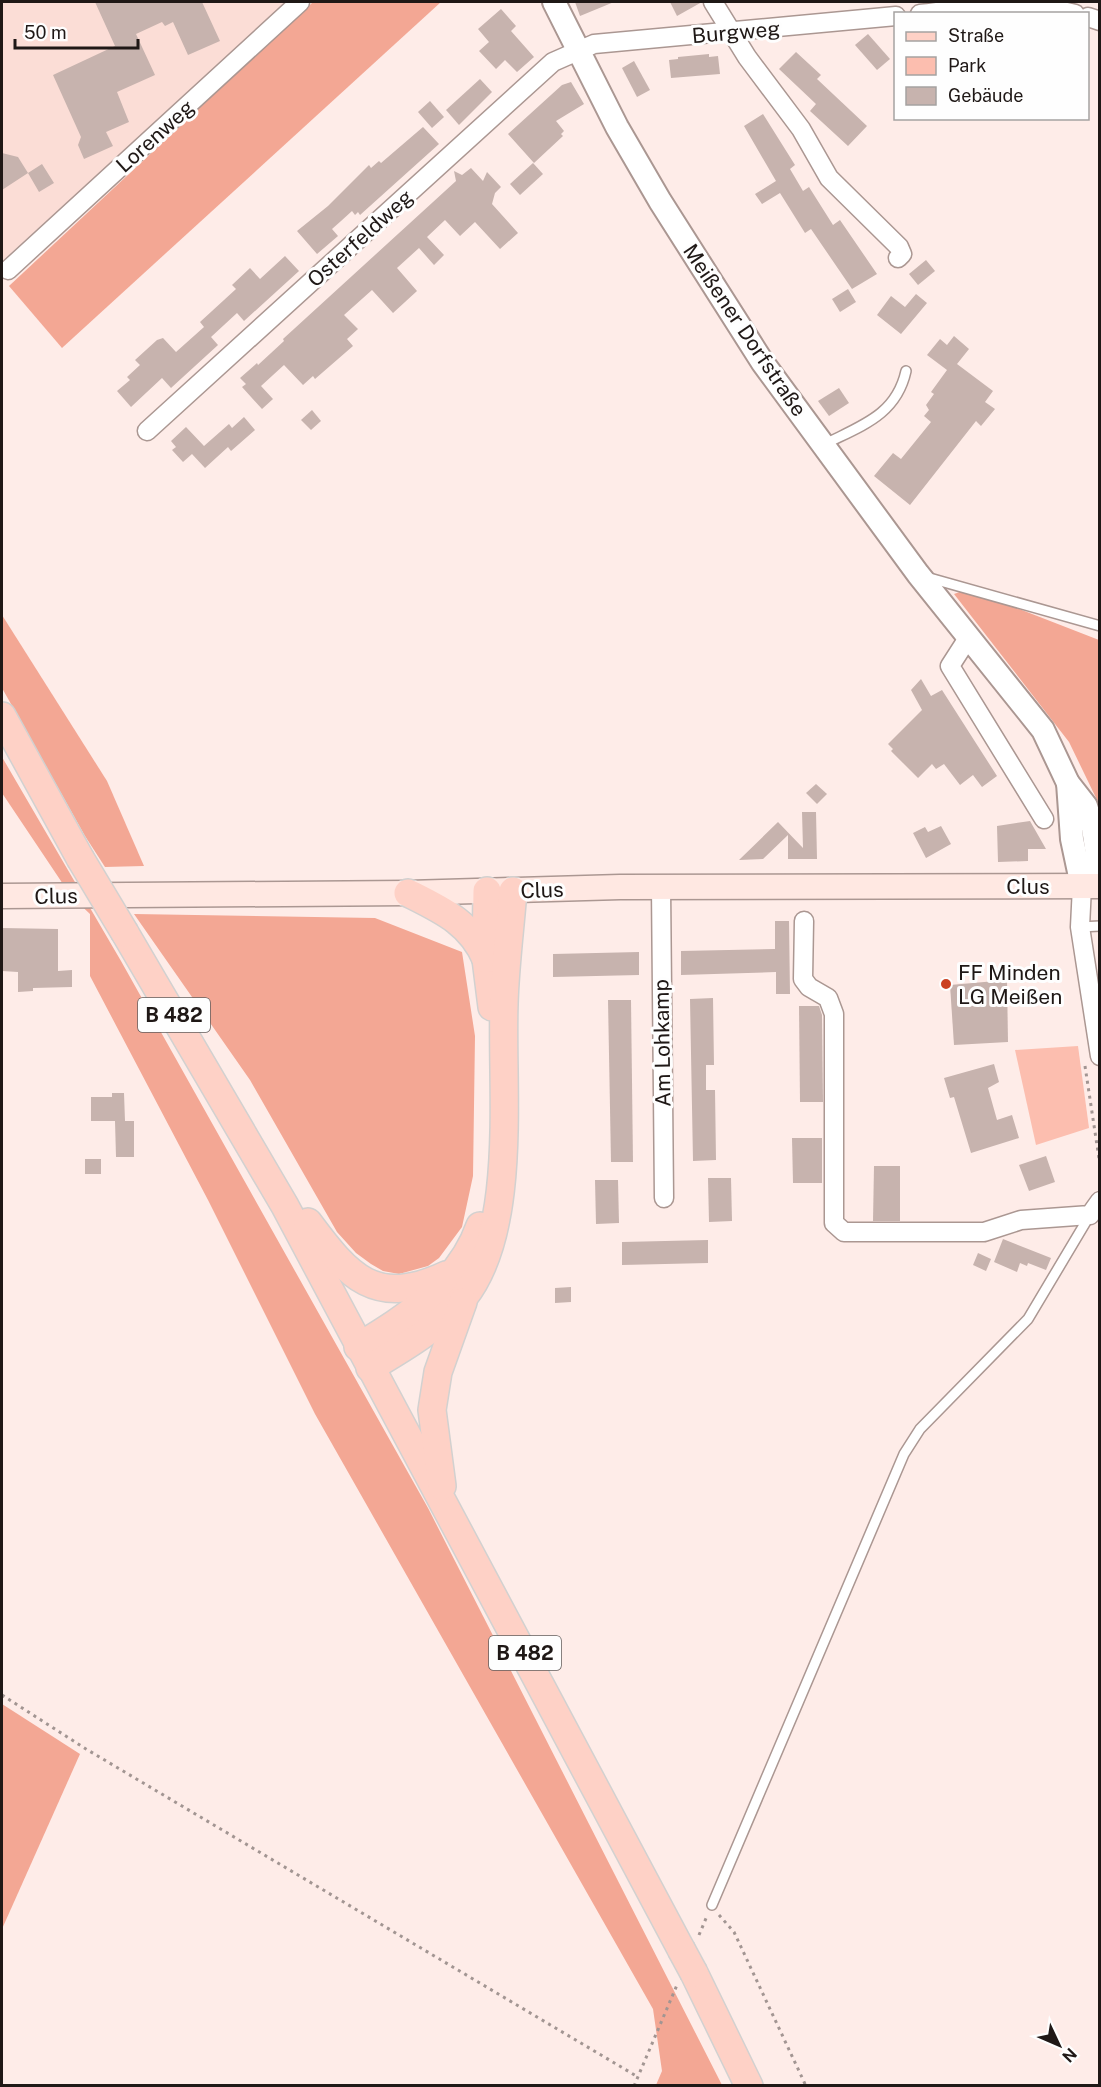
<svg xmlns="http://www.w3.org/2000/svg" width="1101" height="2087" font-family="'Public Sans',sans-serif">
<rect width="100%" height="100%" fill="#feece8"/>
<!-- built -->
<polygon fill="#fbddd6" points="2,2 289,2 2,261"/>
<!-- green -->
<polygon fill="#fcbeaf" points="1078,1046 1089,1128 1036,1145 1015,1050"/>
<!-- forest -->
<g fill="#f3a794">
<polygon points="313,2 441,2 62,348 9,286"/>
<polygon points="968,589 1099,640 1099,804 1069,742 954,594"/>
<polygon points="2,615 107,781 144,866 105,867 85,836 2,688"/>
<polygon points="2,757 121,961 428,1508 722,2085 656,2085 662,2071 653,2009 315,1414 208,1200 90,976 90,914 71,896 2,793"/>
<polygon points="134,914 375,918 462,952 475,1036 473,1176 462,1227 439,1258 428,1266 399,1274 383,1271 371,1264 356,1253 337,1232 250,1080"/>
<polygon points="2,1704 80,1754 2,1929"/>
</g>
<!-- building -->
<g fill="#c7b3ae">
<polygon points="95,2 202,2 220,41 188,55 173,22 165,26 162,22 136,34 155,75 117,92 129,122 106,132 113,146 84,159 78,145 81,137 53,75 115,46"/>
<polygon points="575,2 614,2 580,16"/>
<polygon points="670,2 702,2 677,16"/>
<polygon points="501,9 516,26 511,31 534,57 517,72 505,60 496,69 479,51 489,42 478,29"/>
<polygon points="868,34 890,59 877,70 855,45"/>
<polygon points="796,52 821,75 817,79 867,126 848,146 810,111 816,104 779,69"/>
<polygon points="709,54 709,57 718,56 720,74 671,78 669,60 678,59 678,57"/>
<polygon points="634,61 650,90 637,97 622,68"/>
<polygon points="480,79 492,92 459,125 446,110"/>
<polygon points="571,82 584,104 556,121 564,131 561,134 563,136 534,163 508,134 562,85"/>
<polygon points="430,101 444,117 432,128 418,112"/>
<polygon points="763,114 795,165 790,169 803,191 809,187 833,225 840,220 877,274 852,289 811,229 805,233 780,193 762,204 755,194 776,181 744,126"/>
<polygon points="423,127 439,144 360,215 358,212 355,215 352,211 341,221 332,229 338,236 317,254 297,231 328,206 369,165 371,168 379,161 381,163"/>
<polygon points="2,153 18,157 28,173 42,164 54,183 39,192 28,173 2,190"/>
<polygon points="533,163 543,174 520,195 510,184"/>
<polygon points="471,168 483,181 487,172 501,187 495,193 492,204 518,233 500,249 475,222 460,236 445,220 427,237 444,255 434,265 419,248 397,268 417,291 393,313 372,290 344,315 358,329 347,339 353,346 315,379 313,376 303,385 284,365 261,386 273,399 262,409 242,387 246,384 240,378 257,363 258,365 284,341 283,339 456,181 454,171 462,175"/>
<polygon points="285,256 299,271 244,321 237,313 211,337 218,345 171,388 162,378 131,407 117,391 130,380 127,377 140,365 135,360 157,340 163,338 176,352 204,327 200,322 236,289 232,285 250,268 260,279"/>
<polygon points="926,260 935,271 918,285 909,274"/>
<polygon points="848,289 856,302 840,312 832,299"/>
<polygon points="916,294 927,303 901,334 877,315 891,296 905,307"/>
<polygon points="954,336 969,349 957,364 993,391 985,402 995,409 981,426 976,421 910,505 874,476 893,453 901,459 931,422 924,416 929,410 926,405 934,394 931,392 947,370 927,355 940,339 947,345"/>
<polygon points="839,388 849,403 829,416 818,401"/>
<polygon points="312,410 321,421 311,430 301,420"/>
<polygon points="244,417 255,430 231,451 228,447 205,468 192,454 183,462 172,450 176,447 171,441 186,427 204,446 229,424 232,428"/>
<polygon points="921,679 931,696 942,690 997,776 982,787 973,775 960,785 944,764 936,769 932,764 918,778 891,751 893,749 888,744 922,710 911,690"/>
<polygon points="816,784 827,794 817,804 806,793"/>
<polygon points="802,812 816,812 817,859 788,859 788,835 763,859 739,860 778,822 803,848"/>
<polygon points="1030,821 1046,849 1028,849 1028,861 998,862 997,826"/>
<polygon points="941,826 951,844 926,858 913,833 925,827 928,832"/>
<polygon points="775,921 789,921 790,994 776,994 776,972 681,975 681,951 775,949"/>
<polygon points="2,928 58,929 58,971 72,970 72,987 33,988 33,991 18,992 18,972 2,971"/>
<polygon points="639,952 639,975 553,977 553,954"/>
<polygon points="1007,980 1008,1042 954,1045 950,985"/>
<polygon points="713,998 714,1065 706,1065 706,1090 715,1090 716,1160 693,1161 690,999"/>
<polygon points="608,1000 631,1000 633,1162 611,1162"/>
<polygon points="799,1006 819,1006 822,1015 823,1102 800,1102"/>
<polygon points="994,1064 999,1082 988,1088 997,1120 1012,1115 1019,1138 971,1153 954,1097 950,1098 944,1078"/>
<polygon points="112,1093 124,1093 125,1121 91,1121 91,1097 112,1097"/>
<polygon points="115,1121 134,1121 134,1157 116,1157"/>
<polygon points="792,1138 822,1138 822,1183 793,1183"/>
<polygon points="1046,1156 1055,1182 1029,1191 1019,1165"/>
<rect x="85" y="1159" width="16" height="15"/>
<polygon points="874,1166 900,1166 900,1221 873,1221"/>
<polygon points="708,1178 731,1178 732,1221 709,1222"/>
<polygon points="595,1180 618,1180 619,1223 596,1224"/>
<polygon points="1003,1239 1051,1258 1046,1270 1028,1263 1027,1266 1020,1263 1017,1272 994,1262"/>
<polygon points="708,1240 708,1263 622,1265 622,1242"/>
<polygon points="978,1253 991,1259 986,1271 973,1265"/>
<polygon points="571,1287 571,1302 555,1303 555,1288"/>
</g>
<g fill="none" stroke-linecap="round" stroke-linejoin="round">
<defs>
<g id="service">
<path d="M823,445C860,426 896,416 906,371"/>
<polyline points="926,577 1100,626"/>
<polyline points="1080,927 1100,926"/>
<polyline points="712,1905 904,1454 920,1429 1028,1319 1090,1215"/>
</g>
<g id="minor">
<polyline points="713,2 747,57 801,129 829,178 899,247 902,254 898,258"/>
<path d="M920,14C971,8 1024,0 1075,14"/>
<polyline points="1088,17 1100,21"/>
<polyline points="8,270 300,2"/>
<polyline points="147,431 553,62 594,44 896,16"/>
<polyline points="968,638 950,666 1044,819"/>
<polyline points="1082,886 1080,927 1100,1056"/>
<polyline points="661,887 664,1198"/>
<polyline points="804,921 803,979 809,987 828,998 834,1014 834,1223 844,1232 984,1232 1021,1220 1090,1215 1100,1201"/>
</g>
<g id="tertiary">
<polyline points="554,2 617,127 660,201 763,363 918,574 1043,730 1068,783 1086,806 1093,828 1097,854 1082,886"/>
<polyline points="1068,783 1072,839 1082,886"/>
</g>
<polyline id="secondary" points="2,896 408,893 620,887 1100,886"/>
<g id="primary">
<polyline points="2,716 80,858"/>
<polyline points="487,891 486,959 492,1007"/>
<path d="M408,893C442,910 471,923 486,959"/>
<polyline points="125,933 285,1206 681,1949"/>
<path d="M308,1222C349,1277 375,1308 446,1275"/>
<path d="M358,1347C407,1317 460,1284 480,1226"/>
<path d="M370,1368C403,1348 439,1328 464,1297C518,1229 501,1088 504,1004C505,967 510,929 513,891"/>
<polyline points="442,1486 432,1410 438,1372 463,1302"/>
<polyline points="694,1973 749,2086"/>
</g>
</defs>
<!-- service casing -->
<use href="#service" stroke="#ab9792" stroke-width="12"/>
<!-- minor casing -->
<use href="#minor" stroke="#ab9792" stroke-width="21"/>
<!-- tertiary casing -->
<use href="#tertiary" stroke="#ab9792" stroke-width="26"/>
<!-- secondary casing -->
<use href="#secondary" stroke="#ab9792" stroke-width="27"/>
<!-- primary casing -->
<use href="#primary" stroke="#d2d1d0" stroke-width="30"/>
<!-- path -->
<g stroke="#a29592" stroke-width="3" stroke-dasharray="3 4.5" stroke-linecap="butt">
<polyline points="1085,1066 1100,1165"/>
<polyline points="2,1695 86,1749 638,2077"/>
<polyline points="719,1915 734,1932 806,2086"/>
<polyline points="699,1935 707,1916"/>
<polyline points="634,2086 677,1985"/>
</g>
<!-- service -->
<use href="#service" stroke="#fff" stroke-width="9"/>
<!-- minor -->
<use href="#minor" stroke="#fff" stroke-width="18"/>
<!-- tertiary -->
<use href="#tertiary" stroke="#fff" stroke-width="22"/>
<!-- secondary -->
<use href="#secondary" stroke="#ffe8e2" stroke-width="24"/>
<!-- primary -->
<use href="#primary" stroke="#fed1c6" stroke-width="27"/>
<defs>
<g id="primary-bridge">
<polyline points="80,858 125,933"/>
<polyline points="681,1949 694,1973"/>
</g>
</defs>
<!-- primary-bridge casing -->
<use href="#primary-bridge" stroke="#d2d1d0" stroke-width="30" stroke-linecap="butt"/>
<!-- primary-bridge -->
<use href="#primary-bridge" stroke="#fed1c6" stroke-width="27"/>
</g>
<!-- markers -->
<circle fill="#cb4122" stroke="#fefefe" stroke-width="2" cx="946" cy="984" r="6"/>
<g text-anchor="middle" dominant-baseline="central" stroke-width="6" stroke-linejoin="round" paint-order="stroke">
<!-- shield labels -->
<g fill="#fefefe" stroke="#625d5c" stroke-width="1.5">
<rect x="138" y="998" width="72" height="34" rx="4.5"/>
<rect x="489" y="1636" width="72" height="34" rx="4.5"/>
</g>
<g font-size="20" font-weight="bold" fill="#1f1816">
<text x="174" y="1015">B 482</text>
<text x="525" y="1653">B 482</text>
</g>
<!-- street labels -->
<g font-size="21" fill="#1f1816" stroke="#fefefe">
<text transform="translate(736 32) rotate(-5)">Burgweg</text>
<text transform="translate(155 136) rotate(-42)">Lorenweg</text>
<text transform="translate(360 238) rotate(-42)">Osterfeldweg</text>
<text transform="translate(745 330) rotate(56)">Meißener Dorfstraße</text>
<text x="1028" y="886">Clus</text>
<text transform="translate(542 890) rotate(-2)">Clus</text>
<text transform="translate(56 896) rotate(-1)">Clus</text>
<text transform="translate(662 1043) rotate(-91)">Am Lohkamp</text>
</g>
<!-- poi labels -->
<g font-size="21" fill="#1f1816" stroke="#fefefe" text-anchor="start">
<text x="958" y="972">FF Minden<tspan x="958" dy="24">LG Meißen</tspan></text>
</g>
</g>
<!-- border -->
<rect width="1101" height="2087" fill="none" stroke="#1f1816" stroke-width="6"/>
<!-- legend -->
<rect x="894" y="12" width="195" height="108" fill="#fefefe" stroke="#a5a2a1" stroke-width="1.5"/>
<rect x="906" y="32" width="30" height="9" fill="#fed1c6" stroke="#a5a2a1" stroke-width="1.5"/>
<text x="948" y="42" font-size="18" fill="#1f1816">Straße</text>
<rect x="906" y="57" width="30" height="18" fill="#fcbeaf" stroke="#a5a2a1" stroke-width="1.5"/>
<text x="948" y="72" font-size="18" fill="#1f1816">Park</text>
<rect x="906" y="87" width="30" height="18" fill="#c7b3ae" stroke="#a5a2a1" stroke-width="1.5"/>
<text x="948" y="102" font-size="18" fill="#1f1816">Gebäude</text>
<!-- north arrow -->
<g transform="translate(1059 2045) rotate(134)" stroke="#fefefe" stroke-width="4.5" paint-order="stroke">
<path d="M0-4.5L10 22L0 15L-10 22Z" fill="#1f1816"/>
<text y="-9" font-size="16" font-weight="bold" text-anchor="middle" fill="#1f1816">N</text>
</g>
<!-- scale -->
<path d="M15 39v9h123v-9" fill="none" stroke="#1f1816" stroke-width="3"/>
<text x="24" y="39" font-size="18" fill="#1f1816" stroke="#fefefe" stroke-width="4.5" paint-order="stroke">50 m</text>
</svg>
